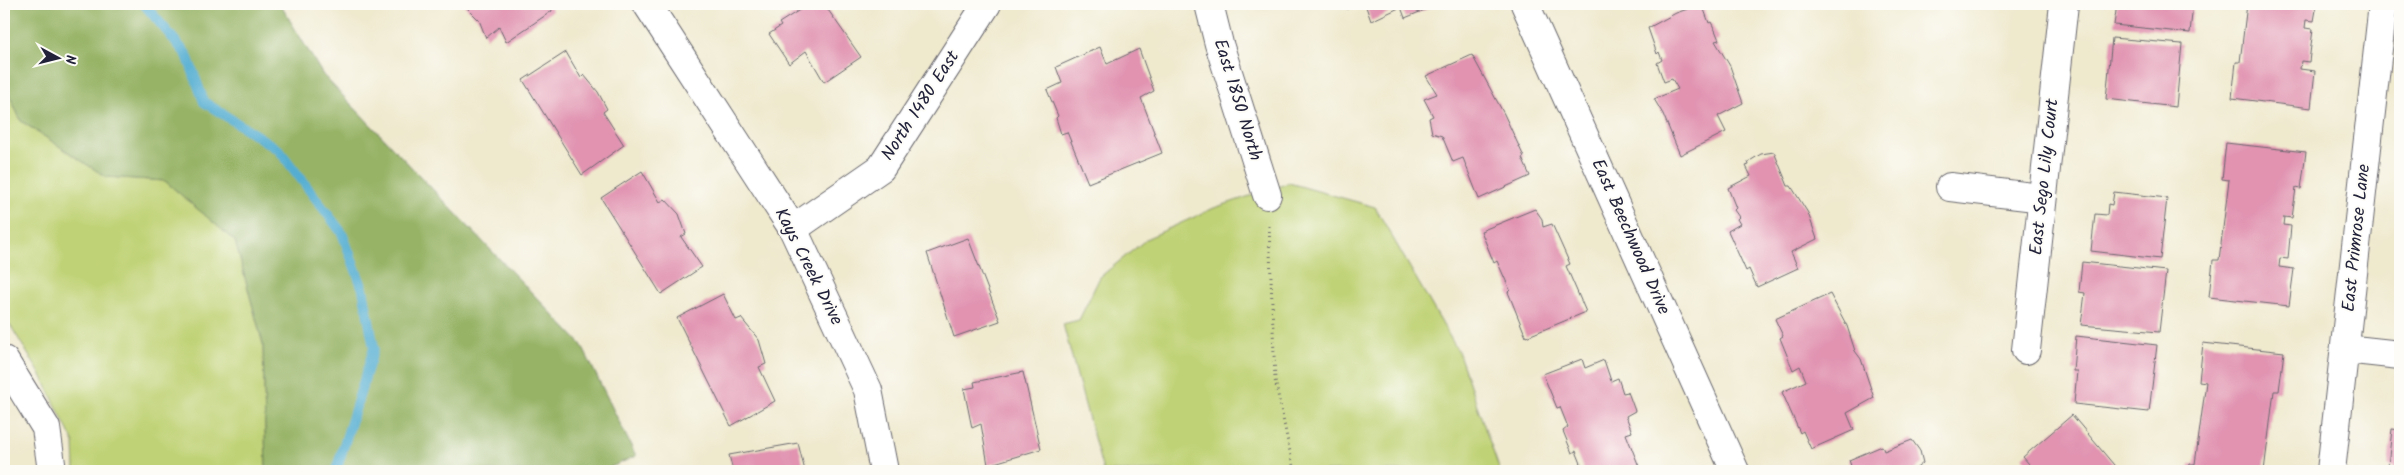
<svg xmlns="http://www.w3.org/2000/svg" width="2404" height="475" font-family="Kalam,sans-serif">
<rect width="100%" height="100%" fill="#fdfcf7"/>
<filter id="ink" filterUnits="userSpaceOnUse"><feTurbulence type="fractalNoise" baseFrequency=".02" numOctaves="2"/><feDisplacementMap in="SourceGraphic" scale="10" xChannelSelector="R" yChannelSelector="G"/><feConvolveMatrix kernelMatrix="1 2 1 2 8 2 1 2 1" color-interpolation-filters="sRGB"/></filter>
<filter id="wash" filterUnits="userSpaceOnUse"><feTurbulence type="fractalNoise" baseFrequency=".0096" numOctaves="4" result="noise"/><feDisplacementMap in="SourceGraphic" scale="20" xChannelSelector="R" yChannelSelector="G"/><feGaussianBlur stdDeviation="1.12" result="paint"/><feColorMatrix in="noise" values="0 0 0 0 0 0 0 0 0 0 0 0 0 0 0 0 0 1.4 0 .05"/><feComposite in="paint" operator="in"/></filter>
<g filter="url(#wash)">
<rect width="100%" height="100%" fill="#efe9ce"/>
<!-- green -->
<g fill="#bfd275" stroke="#707a58">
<polygon points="4,83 21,121 106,177 165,181 235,241 263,344 266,471 75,471 74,443 42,377 4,315"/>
<polygon points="1289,183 1375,207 1458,351 1500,471 1103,471 1063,324 1079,320 1100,277 1148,238 1214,208"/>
</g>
<!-- forest -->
<polygon fill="#97b466" stroke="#5c6b50" points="4,4 280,4 323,75 581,344 636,456 602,471 266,471 263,344 235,241 165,181 106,177 21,121 4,83"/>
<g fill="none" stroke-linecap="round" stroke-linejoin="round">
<!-- stream -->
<polyline stroke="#55aed2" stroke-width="10" points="144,4 187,55 204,102 279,150 342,233 363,289 374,348 336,471"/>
</g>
<g id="blocks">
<!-- building -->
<g fill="#e193b0">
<polygon points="463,4 550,4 552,11 506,42 499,27 486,38 479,20"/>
<polygon points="809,4 824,4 861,57 824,82 806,51 789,64 769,34 781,26 779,23"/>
<polygon points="1345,4 1360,4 1347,9"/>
<polygon points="1365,4 1439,4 1405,18 1401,7 1371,21"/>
<polygon points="1702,4 1709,23 1711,22 1715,30 1719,40 1715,41 1730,66 1743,103 1718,116 1726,132 1680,155 1663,114 1654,99 1678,89 1672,79 1664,82 1657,63 1662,60 1659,52 1657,54 1648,28 1676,13"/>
<polygon points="2117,4 2193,4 2190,33 2114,25"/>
<polygon points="2247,4 2317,4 2314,21 2306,20 2305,28 2313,29 2309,62 2301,61 2300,69 2315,71 2311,108 2232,98 2236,62 2240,62"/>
<polygon points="2112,38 2182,44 2176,107 2106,99"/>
<polygon points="1100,47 1107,64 1139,49 1154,91 1141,98 1162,153 1088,183 1067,132 1061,134 1056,118 1058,116 1047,90 1062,83 1056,67"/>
<polygon points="566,52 581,78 584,75 598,92 607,109 603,112 624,145 582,175 523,80"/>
<polygon points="1472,55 1504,114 1524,157 1522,158 1530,176 1479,199 1463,158 1453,162 1442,136 1432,133 1429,118 1433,116 1424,99 1437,94 1426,76"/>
<polygon points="2226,143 2306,152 2301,189 2296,188 2292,218 2284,217 2283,225 2291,226 2288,259 2280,258 2279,267 2294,269 2289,306 2209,297 2213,260 2219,260 2229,180 2222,179"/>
<polygon points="1774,152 1788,186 1791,186 1808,213 1817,239 1791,252 1798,268 1757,287 1749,269 1746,271 1728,231 1740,224 1737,219 1739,217 1734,210 1736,208 1728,188 1751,176 1746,166 1749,165 1748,162 1761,154"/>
<polygon points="642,171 660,202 665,199 679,214 686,234 681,237 702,267 661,294 601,198"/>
<polygon points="2114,192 2167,198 2160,259 2091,251 2095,214 2107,215 2108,204 2112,205"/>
<polygon points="1535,209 1542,219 1543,227 1552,224 1570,264 1566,266 1586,312 1526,337 1508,292 1510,290 1497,261 1494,263 1481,231"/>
<polygon points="968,238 1000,321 954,337 927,253"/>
<polygon points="2082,262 2166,271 2159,332 2081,325 2085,293 2079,292"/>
<polygon points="723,294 736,320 741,318 759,340 766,364 759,367 775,401 731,426 677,318"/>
<polygon points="1830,294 1847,326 1855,351 1861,359 1874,398 1847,413 1854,430 1811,449 1803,431 1800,433 1782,392 1806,381 1800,366 1793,370 1780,338 1783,336 1775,319"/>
<polygon points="2076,336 2157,345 2149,412 2074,404 2077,371 2073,371"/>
<polygon points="2203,343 2284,352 2279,391 2274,391 2264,471 2189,471 2190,464 2195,464 2206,382 2199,381"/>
<polygon points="1582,359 1585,368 1604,360 1611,381 1618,378 1623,393 1628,392 1635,411 1626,416 1632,432 1626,434 1640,469 1635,471 1584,471 1576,451 1572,453 1563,431 1568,427 1560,407 1557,408 1543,374"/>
<polygon points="1023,372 1041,449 988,465 981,424 972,428 964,389 975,387 974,382"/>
<polygon points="2072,415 2119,471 2035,471 2023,457"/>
<polygon points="2392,429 2400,430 2400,471 2394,471 2394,467 2388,466"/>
<polygon points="1912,440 1920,451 1923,463 1913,471 1838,471 1851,466 1849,460 1882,446 1884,451"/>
<polygon points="798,443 805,471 733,471 729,455"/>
</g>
</g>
</g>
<g filter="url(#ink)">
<use href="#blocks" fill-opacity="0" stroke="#6a686e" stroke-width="1"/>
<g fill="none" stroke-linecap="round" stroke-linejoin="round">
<defs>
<g id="minor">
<polyline points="647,4 793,229 868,390 884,471"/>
<polyline points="1209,4 1219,44 1267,195"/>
<polyline points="1525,4 1735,471"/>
<polyline points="1950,187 2042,198"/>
<polyline points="793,229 881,168 987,4"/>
<polyline points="2345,349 2400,355"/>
<polyline points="2026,350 2064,4"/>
<polyline points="4,360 46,428 52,471"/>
<polyline points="2331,471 2383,4"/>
</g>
</defs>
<!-- minor casing -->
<use href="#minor" stroke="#6a686e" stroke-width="30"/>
<!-- path -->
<polyline stroke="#6a686e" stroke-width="3" stroke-dasharray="1 4" stroke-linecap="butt" points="1269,226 1275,380 1294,471"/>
<!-- minor -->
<use href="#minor" stroke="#fff" stroke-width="28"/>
</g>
</g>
<g text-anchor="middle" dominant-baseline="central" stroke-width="4" stroke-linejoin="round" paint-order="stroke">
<!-- street labels -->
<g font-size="18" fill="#22223b" stroke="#fdfcf7">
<text transform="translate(1237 100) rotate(73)">East 1850 North</text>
<text transform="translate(921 106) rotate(-57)">North 1480 East</text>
<text transform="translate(2045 177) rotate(-84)">East Sego Lily Court</text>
<text transform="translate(1630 237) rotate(66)">East Beechwood Drive</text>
<text transform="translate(2357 238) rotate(-84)">East Primrose Lane</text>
<text transform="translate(808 267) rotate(63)">Kays Creek Drive</text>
</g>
</g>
<!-- margin -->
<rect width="2404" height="475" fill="none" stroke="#fdfcf7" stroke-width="20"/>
<!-- north arrow -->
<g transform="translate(58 58) rotate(97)" stroke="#fdfcf7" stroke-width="4" paint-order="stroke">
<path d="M0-4L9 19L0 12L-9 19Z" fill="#22223b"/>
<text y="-8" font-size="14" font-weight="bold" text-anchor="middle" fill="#22223b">N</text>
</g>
</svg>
